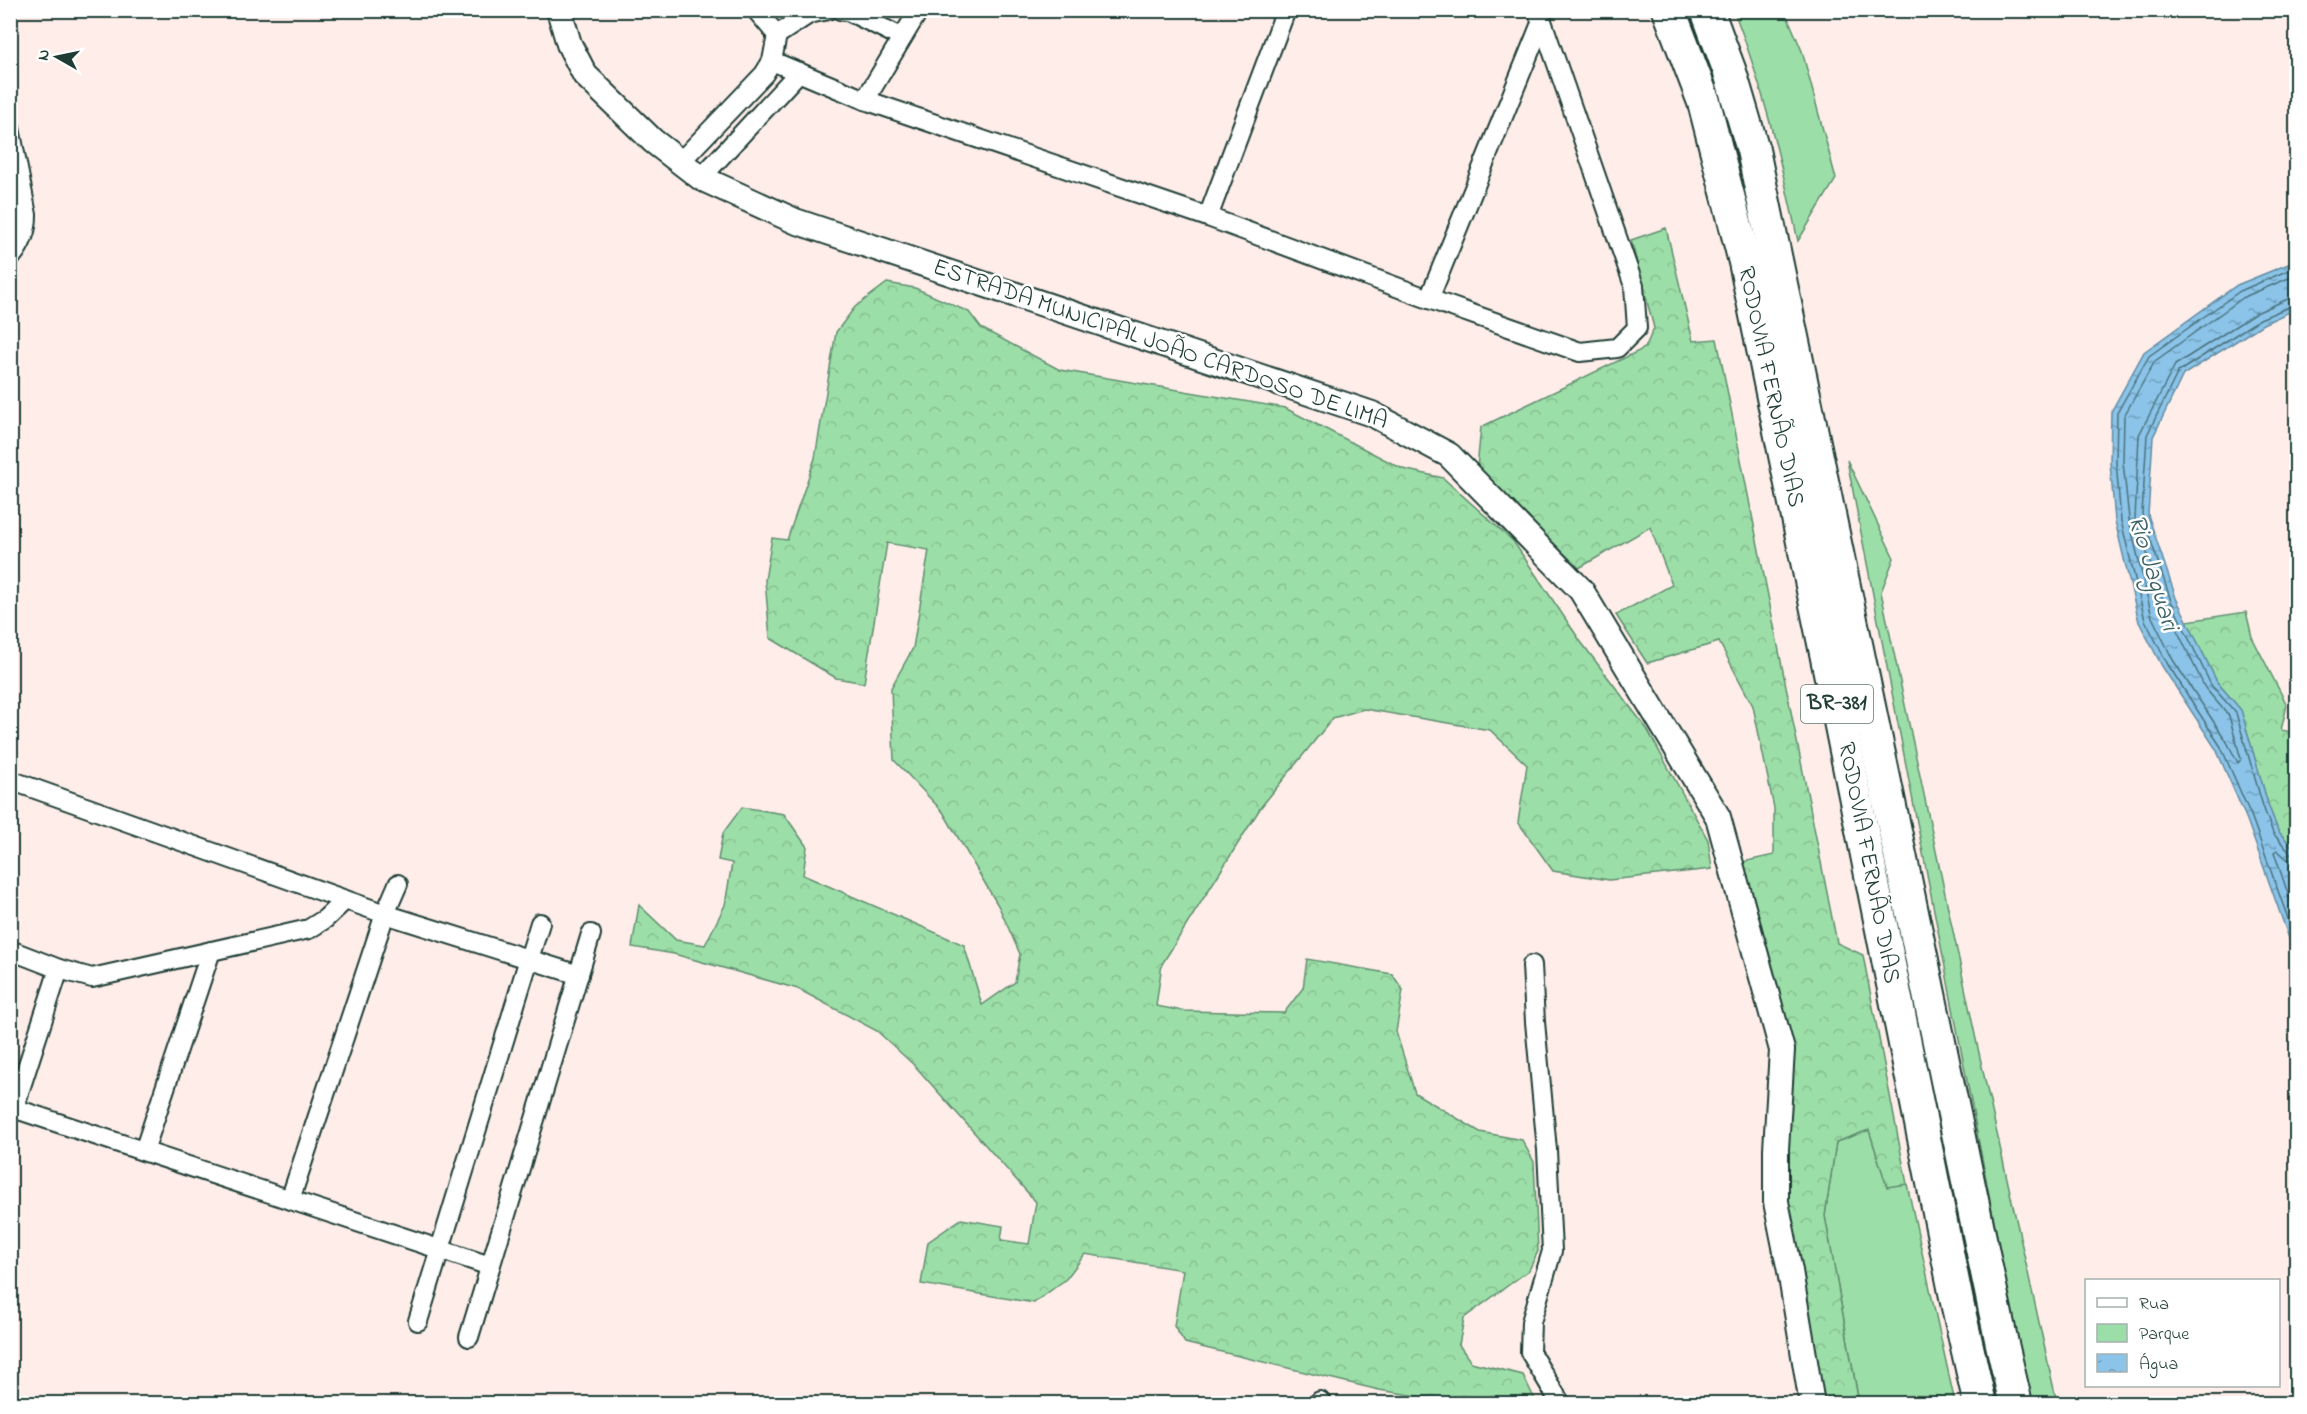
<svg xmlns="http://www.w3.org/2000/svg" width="2307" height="1414" font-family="'Indie Flower',sans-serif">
<defs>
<pattern id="forest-crowns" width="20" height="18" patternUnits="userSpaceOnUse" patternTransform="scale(1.5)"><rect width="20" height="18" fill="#9cdea8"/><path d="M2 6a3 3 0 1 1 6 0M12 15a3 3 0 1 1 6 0" fill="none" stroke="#86bf91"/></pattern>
<pattern id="water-ripples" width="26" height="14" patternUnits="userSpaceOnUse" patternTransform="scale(1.5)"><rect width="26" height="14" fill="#8bc3e9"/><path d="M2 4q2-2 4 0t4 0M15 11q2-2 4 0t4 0" fill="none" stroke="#71a0be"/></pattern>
</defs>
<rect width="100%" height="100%" fill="#ffedea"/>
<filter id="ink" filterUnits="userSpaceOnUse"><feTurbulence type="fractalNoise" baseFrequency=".0167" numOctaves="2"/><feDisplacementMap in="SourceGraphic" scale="12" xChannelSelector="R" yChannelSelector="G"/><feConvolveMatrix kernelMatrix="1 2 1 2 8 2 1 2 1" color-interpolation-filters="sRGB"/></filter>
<g filter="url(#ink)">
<!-- green -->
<g fill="#9cdea8" stroke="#5e8e6e" stroke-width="1.5">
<path d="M1734,11H1785L1802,51L1836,179L1798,241C1781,162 1763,86 1734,11Z"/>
<polygon points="1847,460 1894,558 1881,592 1975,1035 2057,1403 2032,1403 2026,1386"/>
<polygon points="1869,1130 1887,1186 1907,1184 1955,1403 1859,1403 1825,1216 1836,1142"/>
</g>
<!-- forest -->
<g fill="url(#forest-crowns)" stroke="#5e8e6e" stroke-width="1.5">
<polygon points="1666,228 1693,341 1717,339 1837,943 1863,955 1907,1184 1887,1187 1869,1130 1836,1142 1825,1216 1859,1403 1820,1403 1785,1205 1790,1048 1738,863 1774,855 1774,808 1753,706 1719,642 1647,663 1616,615 1672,585 1650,527 1579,568 1477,468 1481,427 1645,348 1654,328 1631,240"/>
<polygon points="887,283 915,288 969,312 981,328 1060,370 1285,408 1403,469 1443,478 1513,541 1581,642 1647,729 1708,840 1712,869 1609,880 1553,871 1518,822 1527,765 1490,730 1364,709 1333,718 1261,807 1162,964 1156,1006 1183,1011 1284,1013 1303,988 1307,959 1392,974 1403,990 1396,1032 1415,1093 1480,1132 1522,1140 1534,1162 1538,1251 1529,1270 1464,1318 1459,1345 1471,1362 1523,1375 1536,1402 1533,1403 1462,1403 1379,1390 1185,1343 1174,1326 1183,1270 1085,1254 1066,1279 1034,1303 921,1284 928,1242 961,1219 1003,1226 1001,1240 1029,1244 1036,1202 915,1066 877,1031 798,989 674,954 632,947 639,905 676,940 705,945 725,905 732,863 718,860 723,833 742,807 784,814 807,847 803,875 964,945 982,1005 1015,982 1020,954 999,907 943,812 894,760 891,688 913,648 929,550 887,543 864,683 836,678 770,638 765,580 772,538 787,540 815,458 836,332 855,307"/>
<polygon points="2246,612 2252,637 2287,705 2281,730 2296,733 2296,851 2278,831 2268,804 2241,710 2217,682 2187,621"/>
</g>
<!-- water -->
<polygon fill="url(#water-ripples)" stroke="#608da1" stroke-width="1.5" points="2296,261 2296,309 2263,324 2183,375 2153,437 2148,515 2176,598 2217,682 2241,710 2268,804 2278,831 2296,851 2296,958 2247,820 2216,749 2162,666 2139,622 2115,521 2110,463 2111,412 2144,352 2237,285"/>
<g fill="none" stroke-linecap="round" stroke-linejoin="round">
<!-- shore -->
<g stroke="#4a737c" stroke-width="1.5">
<polyline points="2296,267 2240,291 2149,356 2117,413 2116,462 2121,521 2145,620 2167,663 2221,747 2252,818 2296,941"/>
<polyline points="2296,275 2244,297 2155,361 2124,416 2123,462 2129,519 2152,617 2173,660 2227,742 2238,763 2241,759 2229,716 2205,688 2164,603 2135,519 2139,435 2175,365 2256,313 2290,298 2296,297"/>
<polyline points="2296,304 2260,319 2178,372 2147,435 2142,514 2171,601 2211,685 2236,713 2263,806 2273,833 2290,853 2296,854"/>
<polyline points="2296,862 2287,859 2277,850 2274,852 2296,918"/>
</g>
<defs>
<g id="street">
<polyline points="756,10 777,35"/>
<polyline points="840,10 848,11 901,37"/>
<polyline points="772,61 865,100 1208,217 1429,299 1580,352 1617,348 1637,328 1634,286 1542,21 1536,10"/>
<polyline points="865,100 919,10"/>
<path d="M10,128L27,215C27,231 21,246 10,259"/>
<polyline points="680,162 764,74 772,61 777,35 809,14 828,10"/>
<polyline points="701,178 799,72"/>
<polyline points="1208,217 1286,10"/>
<polyline points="1429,299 1542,21"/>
<polyline points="10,780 385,914 579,975"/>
<polyline points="10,950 59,969 92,978 309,929 325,919 345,900"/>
<polyline points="1532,965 1535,1022 1547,1150 1552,1251 1531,1322 1530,1352 1561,1404"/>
<polyline points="10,1107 490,1266"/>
<polyline points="14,1108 59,969"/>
<polyline points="144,1151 211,951"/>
<polyline points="290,1200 385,914 398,884"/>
<polyline points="418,1321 540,923"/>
<polyline points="469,1337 591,934"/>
<polyline points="1320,1401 1322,1404"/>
</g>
<polyline id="secondary" points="559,10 569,44 585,75 653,141 701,178 795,221 1372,414 1449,455 1581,590 1718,817 1782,1050 1776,1149 1776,1202 1790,1271 1812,1404"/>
<g id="highway">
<polyline points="1669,10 1704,102 1745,262 1837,706 1958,1307 1980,1404"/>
<polyline points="1707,10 1730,72 1753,150 2002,1344 2016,1404"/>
</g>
</defs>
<!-- street casing -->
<use href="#street" stroke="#1f3d34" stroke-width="22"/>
<!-- secondary casing -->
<use href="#secondary" stroke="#1f3d34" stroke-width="28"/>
<!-- highway casing -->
<use href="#highway" stroke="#1f3d34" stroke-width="36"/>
<!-- street -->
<use href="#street" stroke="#fff" stroke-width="18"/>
<!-- secondary -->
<use href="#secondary" stroke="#fff" stroke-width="24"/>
<!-- highway -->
<use href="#highway" stroke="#fff" stroke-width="32"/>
</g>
</g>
<g text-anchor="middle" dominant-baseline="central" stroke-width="5" stroke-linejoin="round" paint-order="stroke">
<!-- shield labels -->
<rect fill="#fff" stroke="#627771" stroke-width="1.5" x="1801" y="685" width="72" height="38" rx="4.5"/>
<g font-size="22" font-weight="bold" fill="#1f3d34">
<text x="1837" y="704">BR-381</text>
</g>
<!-- street labels -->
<g font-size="24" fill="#1f3d34" stroke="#fff">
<text transform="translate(1160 345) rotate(19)">ESTRADA MUNICIPAL JOÃO CARDOSO DE LIMA</text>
<text transform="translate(1770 387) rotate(78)">RODOVIA FERNÃO DIAS</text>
<text transform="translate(1868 863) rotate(79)">RODOVIA FERNÃO DIAS</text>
</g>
<!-- water labels -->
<g font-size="26" font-style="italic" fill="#3a5e61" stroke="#fff">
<text transform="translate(2152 573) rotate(73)">Rio Jaguari</text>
</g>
</g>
<!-- margin -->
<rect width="2307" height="1414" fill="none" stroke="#fff" stroke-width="36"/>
<rect x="18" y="18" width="2271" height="1378" fill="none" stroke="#1f3d34" stroke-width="2" filter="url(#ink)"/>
<!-- legend -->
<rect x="2085" y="1279" width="195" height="108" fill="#ffffff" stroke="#a5b1ae" stroke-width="1.5"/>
<rect x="2097" y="1298" width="30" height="9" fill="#ffffff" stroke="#a5b1ae" stroke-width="1.5"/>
<text x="2139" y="1309" font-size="18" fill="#1f3d34">Rua</text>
<rect x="2097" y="1324" width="30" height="18" fill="#9cdea8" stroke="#a5b1ae" stroke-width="1.5"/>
<text x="2139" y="1339" font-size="18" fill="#1f3d34">Parque</text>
<rect x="2097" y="1354" width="30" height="18" fill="url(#water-ripples)" stroke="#a5b1ae" stroke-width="1.5"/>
<text x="2139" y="1369" font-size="18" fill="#1f3d34">Água</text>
<!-- north arrow -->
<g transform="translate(57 57) rotate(279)" stroke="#ffffff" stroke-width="4.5" paint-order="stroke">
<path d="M0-4.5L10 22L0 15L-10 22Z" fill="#1f3d34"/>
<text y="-9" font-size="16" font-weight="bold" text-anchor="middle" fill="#1f3d34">N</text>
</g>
</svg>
